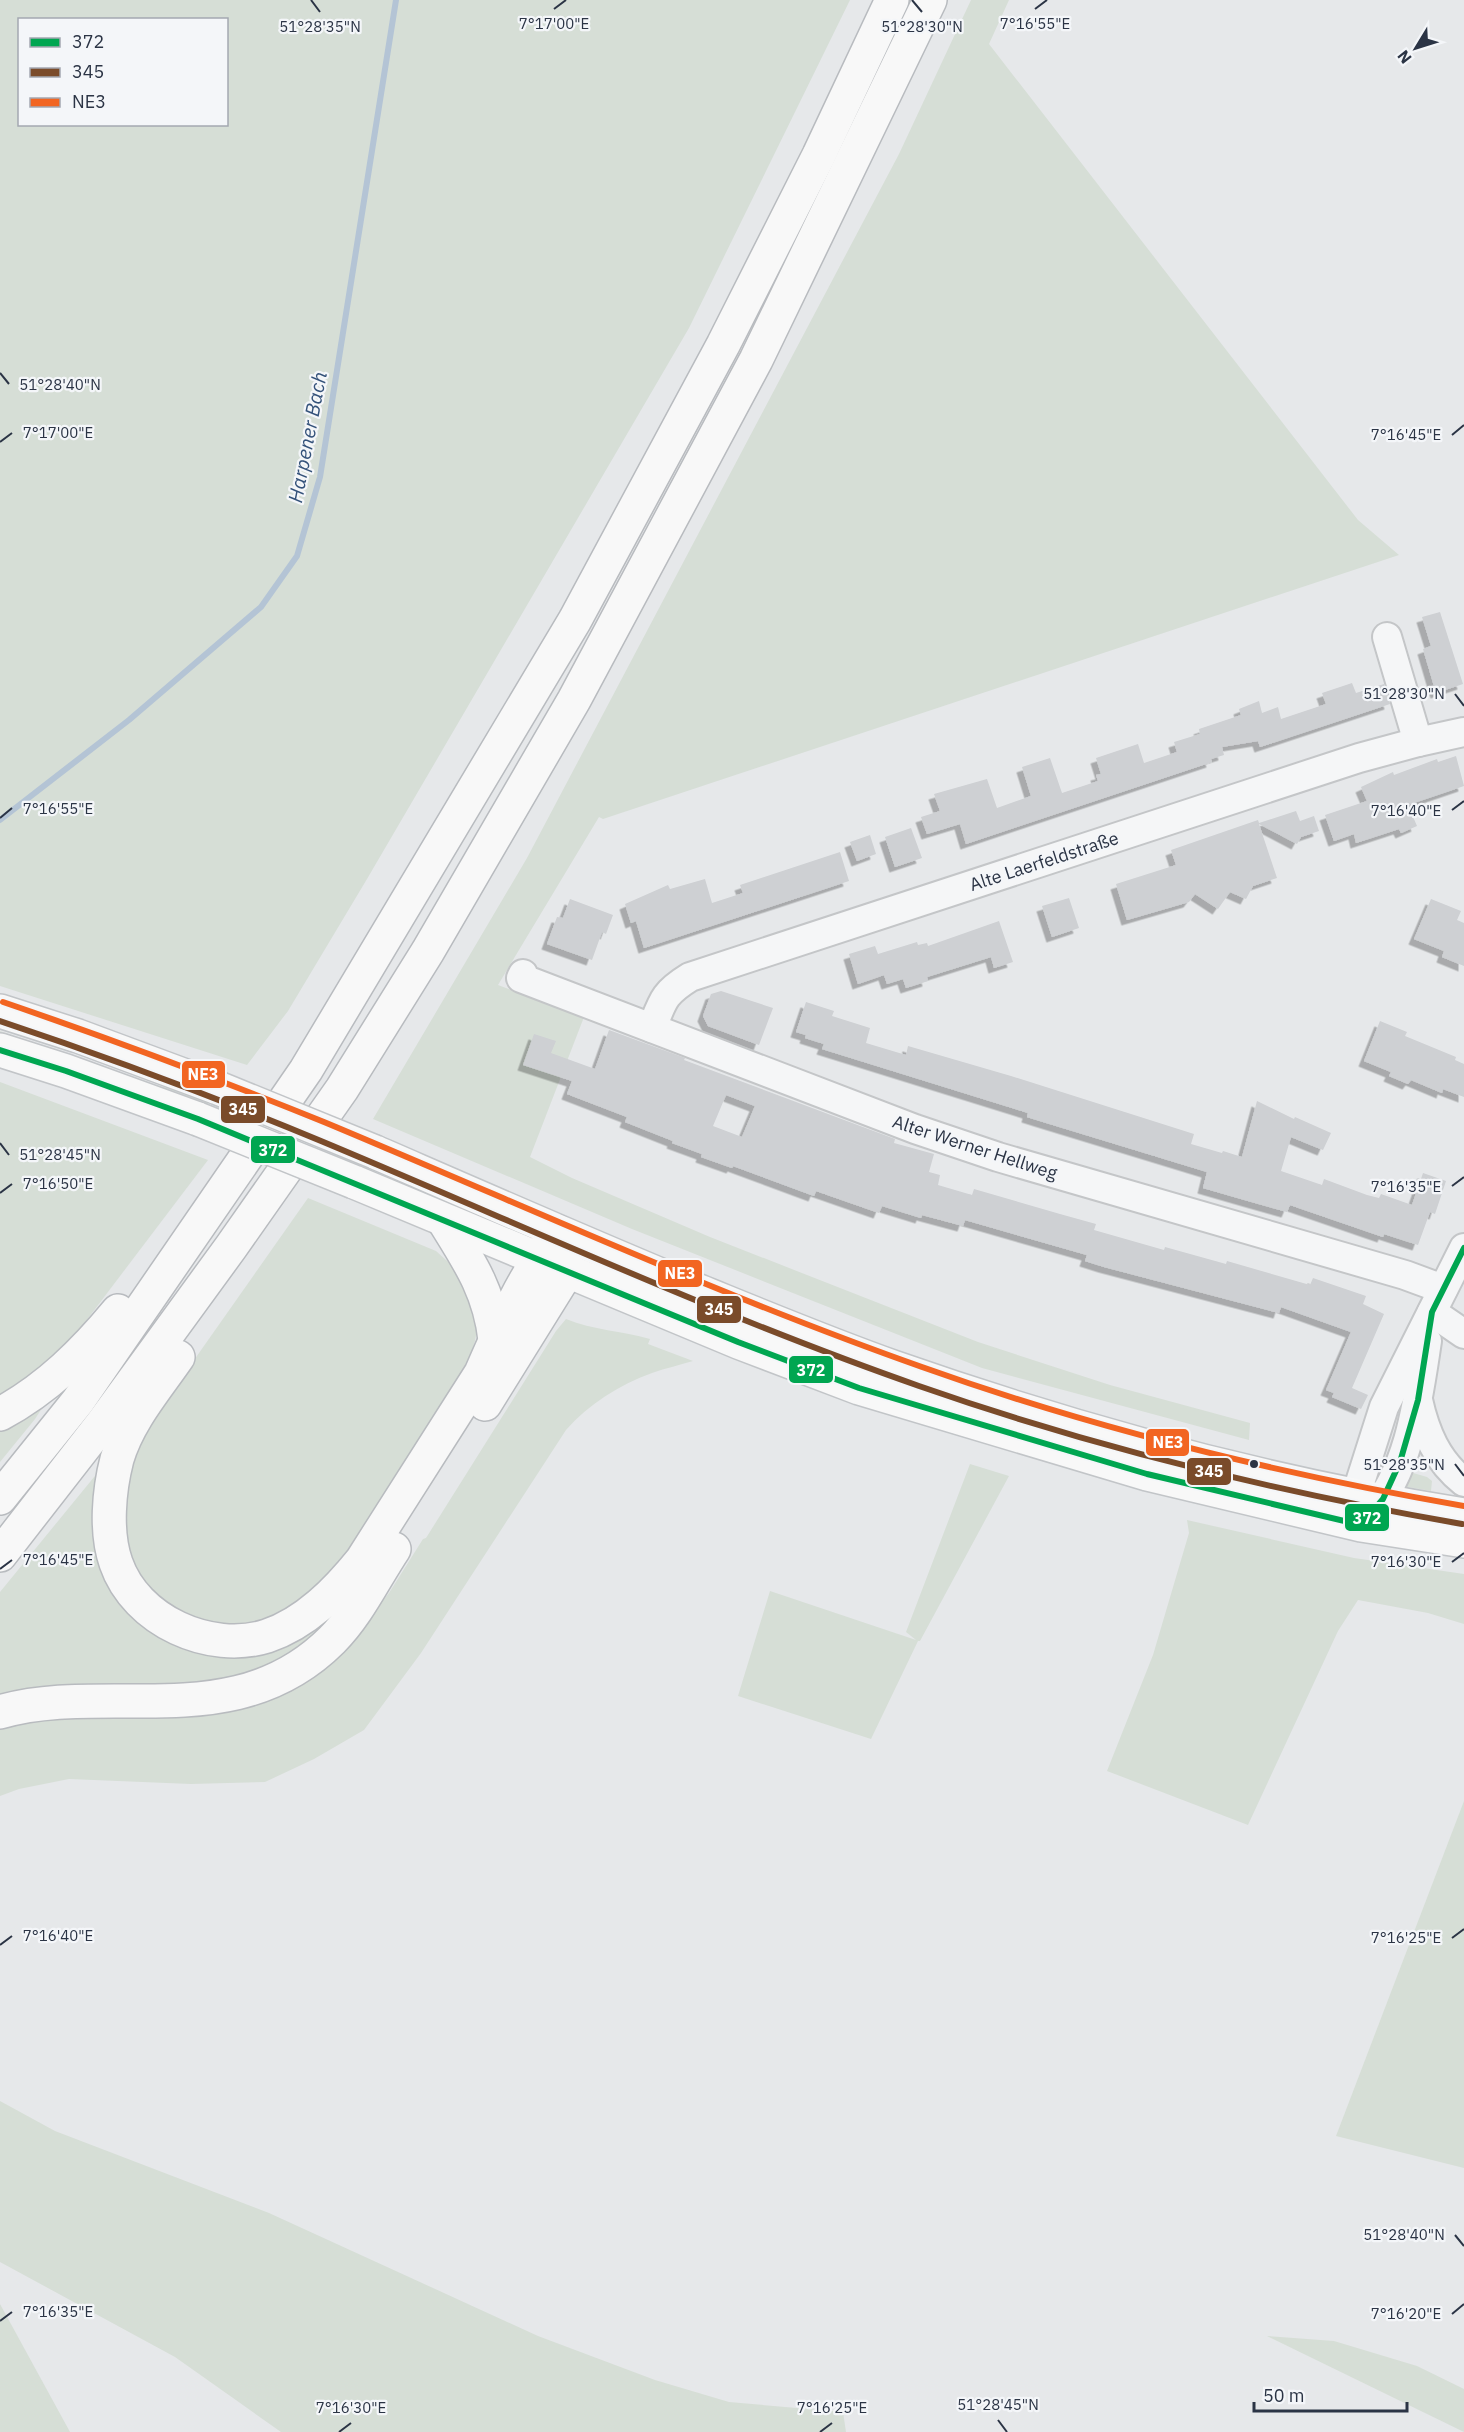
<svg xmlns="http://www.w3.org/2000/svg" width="1464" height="2432" font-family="'IBM Plex Sans',sans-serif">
<defs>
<filter id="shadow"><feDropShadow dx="-5.5" dy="5.5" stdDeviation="0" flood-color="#0004"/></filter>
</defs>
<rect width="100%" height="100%" fill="#e6e8ea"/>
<!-- green -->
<g fill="#d6ded6" fill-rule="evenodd">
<path d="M0,0H850L689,328L367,879L288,1011L247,1065L0,986ZM20,20H226V124H20Z"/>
<polygon points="971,0 1009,0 989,44 1358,520 1399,555 603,819 599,817 498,985 584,1017 530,1157 572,1178 710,1237 978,1342 1110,1385 1250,1423 1249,1440 982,1368 632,1229 373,1119 527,858 899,154"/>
<polygon points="0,1031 157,1086 184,1090 212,1098 204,1110 0,1036"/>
<polygon points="0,1082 208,1160 67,1346 0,1399"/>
<polygon points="308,1198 436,1251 455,1268 479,1319 475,1341 468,1362 333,1576 281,1620 218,1631 151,1597 120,1537 130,1459 149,1424"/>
<path d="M566,1319C593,1330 622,1331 650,1339L648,1344L693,1361C680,1365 666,1368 652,1373C619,1385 589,1404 566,1430L421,1653L364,1730L314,1759L265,1782L191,1784L69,1779L19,1789L0,1796V1723L9,1721L177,1712L371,1615L389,1593L423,1539L426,1538L556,1331Z"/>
<polygon points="53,1391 35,1419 0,1462 0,1422"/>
<polygon points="970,1464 1009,1476 920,1641 918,1641 871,1739 738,1696 770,1591 916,1640 906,1632"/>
<polygon points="99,1471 94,1511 194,1650 338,1607 304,1648 227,1685 0,1698 0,1592"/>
<polygon points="1406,1471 1427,1477 1432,1481 1431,1491 1402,1486"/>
<polygon points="1187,1520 1354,1558 1464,1574 1464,1624 1428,1613 1358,1600 1338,1631 1248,1825 1107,1771 1153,1655 1189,1533"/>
<polygon points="1464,1801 1464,2168 1336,2136"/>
<polygon points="0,2101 55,2131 269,2213 538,2336 655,2380 729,2402 843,2412 846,2432 281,2432 175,2357 0,2262"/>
<polygon points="0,2304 70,2432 0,2432"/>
<polygon points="1267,2336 1334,2341 1417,2366 1464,2389 1464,2432"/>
</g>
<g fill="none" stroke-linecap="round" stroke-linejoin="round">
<!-- stream -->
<polyline stroke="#b4c4d5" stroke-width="6" points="0,820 129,720 261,607 297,556 320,477 396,0"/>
</g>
<!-- building -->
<g fill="#ced0d3" fill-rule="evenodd" filter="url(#shadow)">
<polygon points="1440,612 1463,684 1436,693 1423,649 1431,646 1422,617"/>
<polygon points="1352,683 1356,693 1384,684 1390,704 1260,747 1258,741 1222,747 1224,755 1211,759 1212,762 966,844 960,824 927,834 921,817 940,811 934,794 987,779 997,808 1031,796 1022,767 1050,758 1062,793 1098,781 1096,775 1101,774 1096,758 1138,744 1144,763 1177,752 1174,742 1200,734 1199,729 1241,715 1239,709 1259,701 1262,713 1278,707 1281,719 1326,704 1322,693"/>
<polygon points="1456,756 1464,786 1408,805 1417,826 1401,833 1399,829 1356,843 1354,834 1334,841 1325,815 1367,801 1361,787 1393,772 1394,775 1437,759 1438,762"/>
<polygon points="1296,811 1300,821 1314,816 1319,831 1301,837 1297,844 1259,824 1277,878 1253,886 1246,899 1230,892 1218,909 1195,894 1189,902 1127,920 1116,884 1176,865 1171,850 1258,820 1259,823"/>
<polygon points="911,828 922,858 895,867 885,837"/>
<polygon points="870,835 876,854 857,861 850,842"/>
<polygon points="840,852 849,881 644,948 636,921 631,923 625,904 668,885 670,889 705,879 712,903 743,893 740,885"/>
<polygon points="1069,898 1079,928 1052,937 1042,906"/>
<polygon points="570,899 613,915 606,934 602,932 592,960 547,944 557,917 563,918"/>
<polygon points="1431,899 1461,911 1457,920 1464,923 1464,966 1442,957 1444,951 1414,939"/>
<polygon points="999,921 1013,962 994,968 991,957 927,977 928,981 906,988 903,979 887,984 884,975 858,984 849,954 875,946 878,954 917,942 918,945 927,943 928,946"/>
<polygon points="721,991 773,1008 759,1045 708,1026 703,1016 711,994"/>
<polygon points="806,1002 834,1011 832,1016 870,1028 866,1043 906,1055 908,1046 1011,1076 1194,1134 1191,1144 1222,1153 1223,1151 1242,1157 1257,1101 1294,1119 1295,1117 1331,1133 1323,1150 1291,1137 1281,1171 1322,1185 1324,1179 1367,1195 1379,1198 1381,1194 1412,1205 1423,1173 1446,1181 1435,1214 1430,1212 1418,1245 1384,1234 1383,1237 1290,1205 1287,1212 1248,1201 1203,1188 1207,1172 1043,1122 1027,1117 1028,1113 822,1049 824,1044 805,1038 806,1035 796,1032"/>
<polygon points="1380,1021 1407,1032 1405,1036 1456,1057 1455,1060 1464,1064 1464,1097 1443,1089 1442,1093 1411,1080 1408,1084 1389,1076 1391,1072 1364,1061"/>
<path d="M609,1030L685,1058L684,1060L895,1139L894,1143L934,1154L929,1172L940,1175L938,1185L972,1195L974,1189L1060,1214L1096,1224L1094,1230L1164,1250L1165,1247L1226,1264L1227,1261L1310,1285L1313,1278L1366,1296L1363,1304L1384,1314L1352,1388L1368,1395L1361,1409L1332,1397L1334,1393L1326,1390L1351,1332L1281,1307L1279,1313L1104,1267L1085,1261L1087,1255L965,1220L963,1226L922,1215L921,1218L882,1206L879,1213L816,1191L814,1196L733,1166L732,1168L701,1157L702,1154L672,1143L673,1141L625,1122L627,1117L567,1094L572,1081L523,1065L534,1034L556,1041L551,1053L595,1069ZM726,1095L755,1106L742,1137L713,1126Z"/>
</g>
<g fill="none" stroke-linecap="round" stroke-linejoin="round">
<defs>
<g id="minor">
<polyline points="1387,637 1418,742"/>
<polyline points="523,974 521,978 915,1129 998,1157 1405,1275 1443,1289"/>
<path d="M652,1028C663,1000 664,993 690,977L1359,758L1418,742L1464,732"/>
<polyline points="1432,1312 1464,1334"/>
<path d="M1418,1400C1425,1432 1437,1461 1464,1482"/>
<path d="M1369,1516C1410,1470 1418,1400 1427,1341"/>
<polyline points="1360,1517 1356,1495 1384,1407 1464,1248"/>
</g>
<g id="major">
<polyline points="0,1011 78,1036 218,1088"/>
<polyline points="0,1050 66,1071 198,1119"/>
<path d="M375,1152C483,1199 590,1246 699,1291C763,1317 828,1344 893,1367C1079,1432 1269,1484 1464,1515"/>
<polyline points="354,1182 738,1342 859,1388 1147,1474 1361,1525 1464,1541"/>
</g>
<g id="highway">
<path d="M444,1221C469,1261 490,1292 495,1340"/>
<path d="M178,1357C156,1389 128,1421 117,1459C109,1490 105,1532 116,1563C136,1621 210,1654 267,1636C306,1623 337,1591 362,1560L481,1373C502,1324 525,1275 557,1232"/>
<polyline points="485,1404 567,1272 557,1232"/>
<path d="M0,1414C47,1389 84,1352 118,1311"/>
<polyline points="0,1498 78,1401 306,1070 575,620 723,345 819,155 892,0"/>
<polyline points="0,1555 102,1424 231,1247 342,1089 428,951 574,700 756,360 930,0"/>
<path d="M0,1712C41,1700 85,1701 128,1701C205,1702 274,1698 332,1640C358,1614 374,1579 394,1549"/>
</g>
</defs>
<!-- minor casing -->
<use href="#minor" stroke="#c4c6c8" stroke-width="32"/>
<!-- major casing -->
<use href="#major" stroke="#c2c5c8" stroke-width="36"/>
<!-- highway casing -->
<use href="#highway" stroke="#b8bbbf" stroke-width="36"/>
<!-- minor -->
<use href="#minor" stroke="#f5f6f7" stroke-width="28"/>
<!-- major -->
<use href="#major" stroke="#f8f8f8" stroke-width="33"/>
<!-- highway -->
<use href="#highway" stroke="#f8f8f8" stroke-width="33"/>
<defs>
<g id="major-bridge">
<polyline points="218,1088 375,1152"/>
<polyline points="198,1119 354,1182"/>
</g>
</defs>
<!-- major-bridge casing -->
<use href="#major-bridge" stroke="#c2c5c8" stroke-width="36" stroke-linecap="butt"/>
<!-- major-bridge -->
<use href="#major-bridge" stroke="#f8f8f8" stroke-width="33"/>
<defs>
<polyline id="bus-1" points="0,1050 66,1071 198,1119 738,1342 859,1388 1147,1474 1361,1525 1383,1499 1400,1462 1418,1400 1432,1312 1464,1248"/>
<path id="bus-2" d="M0,1021C108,1057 215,1097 321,1141C520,1224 716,1315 919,1386C1096,1448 1278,1492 1462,1524"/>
<path id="bus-3" d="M3,1002C111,1039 218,1079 324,1122C523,1205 718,1295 922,1367C1098,1430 1280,1474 1464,1506"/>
</defs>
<!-- bus-1 casing -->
<use href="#bus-1" stroke="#f4f6f9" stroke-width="10"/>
<!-- bus-2 casing -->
<use href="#bus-2" stroke="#f4f6f9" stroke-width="10"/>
<!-- bus-3 casing -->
<use href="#bus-3" stroke="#f4f6f9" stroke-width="10"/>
<!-- bus-1 -->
<use href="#bus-1" stroke="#00a651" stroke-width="6"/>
<!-- bus-2 -->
<use href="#bus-2" stroke="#7a4b2a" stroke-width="6"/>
<!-- bus-3 -->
<use href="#bus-3" stroke="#f26522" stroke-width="6"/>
</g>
<!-- ticks -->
<path fill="none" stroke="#2b3445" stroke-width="2" d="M311,0L320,12M912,0L922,12M554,9L566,0M1035,9L1047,0M0,373L9,384M1452,435L1464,425M0,442L12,433M1455,694L1464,706M1452,810L1464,801M0,818L12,808M0,1143L9,1155M1452,1186L1464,1177M0,1193L12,1184M1455,1464L1464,1476M1452,1562L1464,1553M0,1569L12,1560M1452,1938L1464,1929M0,1945L12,1936M1455,2235L1464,2246M1452,2314L1464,2304M0,2321L12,2312M998,2420L1007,2432M339,2432L351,2423M820,2432L832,2423"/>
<!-- markers -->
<circle fill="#2b3445" stroke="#f4f6f9" stroke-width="2" cx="1254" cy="1464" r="5"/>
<g text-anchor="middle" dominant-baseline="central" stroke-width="4.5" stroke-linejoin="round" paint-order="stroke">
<!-- street labels -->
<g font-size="18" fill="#2b3445" stroke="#f4f6f9">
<text transform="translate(1044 861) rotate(-18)">Alte Laerfeldstraße</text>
<text transform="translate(975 1147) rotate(18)">Alter Werner Hellweg</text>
</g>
<!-- water labels -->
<g font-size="20" font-style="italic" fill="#34527a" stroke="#f4f6f9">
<text transform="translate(307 437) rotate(-79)">Harpener Bach</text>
</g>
</g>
<g font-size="15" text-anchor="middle" fill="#2b3445" stroke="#f4f6f9" stroke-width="4.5" stroke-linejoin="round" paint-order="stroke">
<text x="554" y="29">7°17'00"E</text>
<text x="1035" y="29">7°16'55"E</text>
<text x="320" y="32">51°28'35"N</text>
<text x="922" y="32">51°28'30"N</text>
<text x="60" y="390">51°28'40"N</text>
<text x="58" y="438">7°17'00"E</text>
<text x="1406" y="440">7°16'45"E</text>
<text x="1404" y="699">51°28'30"N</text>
<text x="58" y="814">7°16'55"E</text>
<text x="1406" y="816">7°16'40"E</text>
<text x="60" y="1160">51°28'45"N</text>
<text x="58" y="1189">7°16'50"E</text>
<text x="1406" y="1192">7°16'35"E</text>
<text x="1404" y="1470">51°28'35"N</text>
<text x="58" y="1565">7°16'45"E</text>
<text x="1406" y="1567">7°16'30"E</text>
<text x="58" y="1941">7°16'40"E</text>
<text x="1406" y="1943">7°16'25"E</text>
<text x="1404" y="2240">51°28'40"N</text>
<text x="58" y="2317">7°16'35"E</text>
<text x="1406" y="2319">7°16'20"E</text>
<text x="998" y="2410">51°28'45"N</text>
<text x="351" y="2413">7°16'30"E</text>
<text x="832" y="2413">7°16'25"E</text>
</g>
<g stroke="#f4f6f9" stroke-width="2">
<rect x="181" y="1060" width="45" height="29" rx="6" fill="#f26522"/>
<rect x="220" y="1095" width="46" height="29" rx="6" fill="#7a4b2a"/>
<rect x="250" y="1135" width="46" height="29" rx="6" fill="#00a651"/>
<rect x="657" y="1259" width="46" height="29" rx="6" fill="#f26522"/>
<rect x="696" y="1295" width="46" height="29" rx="6" fill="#7a4b2a"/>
<rect x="788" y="1355" width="46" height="29" rx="6" fill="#00a651"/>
<rect x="1145" y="1428" width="45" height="29" rx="6" fill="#f26522"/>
<rect x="1186" y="1457" width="46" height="29" rx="6" fill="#7a4b2a"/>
<rect x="1344" y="1503" width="46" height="29" rx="6" fill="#00a651"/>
</g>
<g font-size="16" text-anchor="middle" font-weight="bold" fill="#fff">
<text x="203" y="1080">NE3</text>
<text x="243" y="1115">345</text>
<text x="273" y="1156">372</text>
<text x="680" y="1279">NE3</text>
<text x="719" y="1315">345</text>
<text x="811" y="1376">372</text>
<text x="1168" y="1448">NE3</text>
<text x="1209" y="1477">345</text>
<text x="1367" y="1524">372</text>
</g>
<!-- legend -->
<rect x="18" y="18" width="210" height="108" fill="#f4f6f9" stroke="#a4a8b1" stroke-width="1.5"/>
<rect x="30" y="38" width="30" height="9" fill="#00a651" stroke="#a4a8b1" stroke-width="1.5"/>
<text x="72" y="48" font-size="18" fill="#2b3445">372</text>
<rect x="30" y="68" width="30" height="9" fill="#7a4b2a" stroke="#a4a8b1" stroke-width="1.5"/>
<text x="72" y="78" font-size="18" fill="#2b3445">345</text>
<rect x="30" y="98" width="30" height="9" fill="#f26522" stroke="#a4a8b1" stroke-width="1.5"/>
<text x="72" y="108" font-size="18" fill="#2b3445">NE3</text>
<!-- north arrow -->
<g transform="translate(1416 48) rotate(232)" stroke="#f4f6f9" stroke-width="4.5" paint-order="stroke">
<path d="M0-4.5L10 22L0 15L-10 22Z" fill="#2b3445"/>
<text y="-9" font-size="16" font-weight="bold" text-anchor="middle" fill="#2b3445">N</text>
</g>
<!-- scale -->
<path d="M1254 2402v9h153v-9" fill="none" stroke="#2b3445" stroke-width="3"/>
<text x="1263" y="2402" font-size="18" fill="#2b3445" stroke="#f4f6f9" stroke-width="4.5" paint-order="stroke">50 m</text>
</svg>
